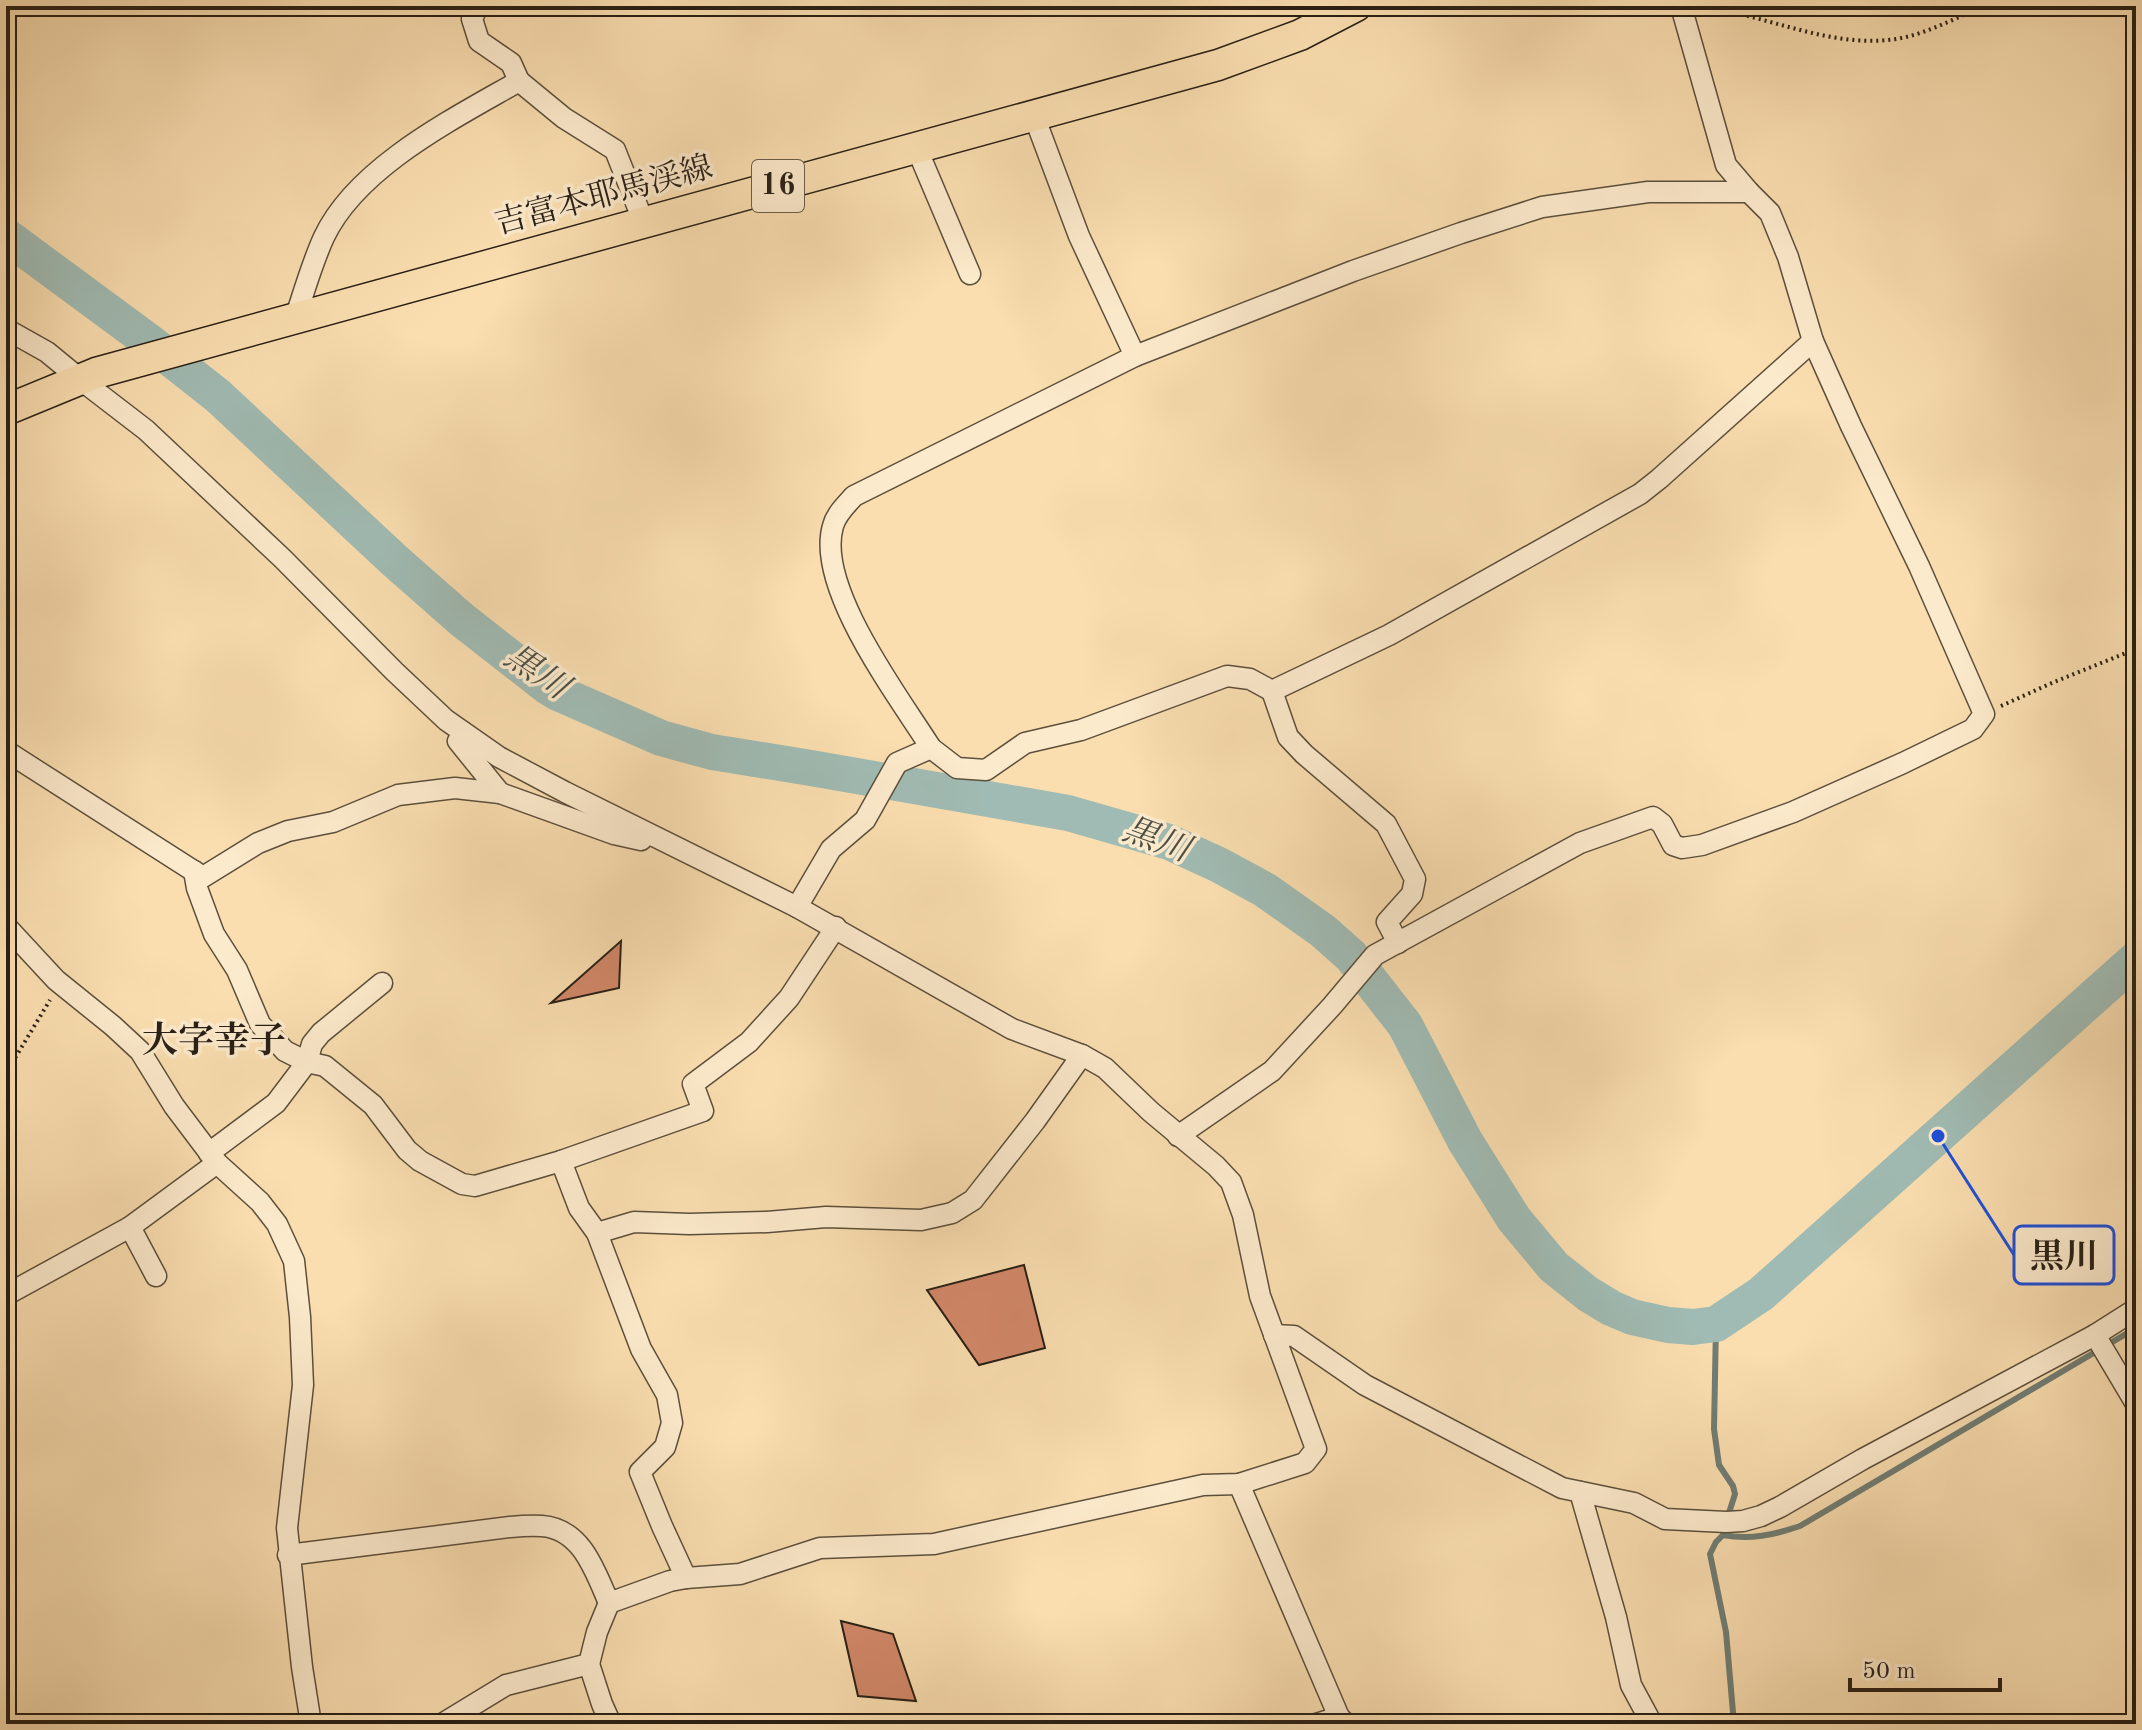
<svg xmlns="http://www.w3.org/2000/svg" width="2142" height="1730" font-family="'Old Standard TT','Noto Serif JP',serif">
<rect width="100%" height="100%" fill="#fadeb0"/>
<filter id="stains"><feTurbulence type="fractalNoise" baseFrequency=".0025" numOctaves="4"/><feColorMatrix values="0 0 0 0 .2 0 0 0 0 .09 0 0 0 0 .02 0 0 0 .5 -.17"/></filter>
<radialGradient id="worn" r=".72"><stop offset=".6" stop-color="#630" stop-opacity="0"/><stop offset="1" stop-color="#630" stop-opacity=".3"/></radialGradient>
<g fill="none" stroke-linecap="round" stroke-linejoin="round">
<!-- stream -->
<g stroke="#707d74" stroke-width="6">
<polyline points="1716,1324 1714,1429 1719,1465 1733,1486 1735,1494 1728,1516"/>
<path d="M1723,1535C1750,1540 1774,1535 1800,1526L2136,1328"/>
<polyline points="1723,1535 1716,1542 1710,1554 1726,1632 1734,1724"/>
</g>
<!-- river -->
<polyline stroke="#a0bbb3" stroke-width="36" points="6,236 147,340 218,396 394,560 461,619 548,687 558,693 661,738 712,752 811,768 1068,813 1169,842 1219,865 1265,890 1323,931 1351,956 1405,1025 1465,1141 1514,1219 1554,1267 1588,1294 1611,1308 1632,1317 1668,1325 1693,1327 1716,1324 1761,1294 2136,959"/>
</g>
<!-- building -->
<g fill="#d28869" stroke="#281f15" stroke-width="2">
<polygon points="621,941 619,988 551,1003"/>
<polygon points="1024,1265 1045,1348 979,1365 927,1290"/>
<polygon points="841,1621 893,1634 916,1701 858,1696"/>
</g>
<g fill="none" stroke-linecap="round" stroke-linejoin="round">
<defs>
<g id="minor">
<polyline points="478,6 472,19 479,41 511,63 519,81"/>
<polyline points="1034,116 1079,236 1135,356"/>
<polyline points="917,149 970,274"/>
<path d="M295,319C304,292 312,263 324,237C357,167 453,119 519,81L564,118L615,150L644,223"/>
<path d="M6,329L47,352L81,380L146,430L282,558L394,671L446,720L499,757L565,792L797,907L1012,1029L1082,1055L1105,1068L1151,1112L1216,1166L1231,1182L1243,1215L1260,1296L1316,1449L1305,1463L1239,1484L1203,1485L934,1544L820,1548L740,1574L686,1578L670,1581L609,1603C595,1571 582,1529 542,1526C531,1525 520,1526 510,1527L288,1555"/>
<polyline points="1272,691 1288,737 1304,754 1386,824 1415,879 1412,894 1387,922 1398,943"/>
<polyline points="463,732 458,741 500,793"/>
<path d="M931,748C899,697 815,587 833,526C836,514 846,505 854,496L1135,356L1353,271L1461,233L1542,207L1648,192H1749"/>
<polyline points="6,751 203,877 258,843 288,831 333,822 398,795 455,788 500,793 614,834 641,840 645,836"/>
<polyline points="194,871 197,888 214,934 237,970 260,1024 285,1051 307,1062 312,1044 321,1033 382,983"/>
<polyline points="797,907 831,849 865,820 897,763 931,748 957,768 986,770 1025,743 1081,730 1227,676 1250,679 1272,691 1389,635 1640,494 1659,479 1813,341"/>
<polyline points="6,926 56,980 113,1026 140,1051 174,1106 217,1163 260,1202 277,1224 294,1261 300,1317 303,1385 287,1528 302,1667 311,1724"/>
<polyline points="1178,1136 1272,1071 1332,1006 1375,955 1580,843 1653,817 1662,824 1673,845 1682,848 1702,845 1793,812 1903,763 1973,729 1984,714 1919,566 1851,426 1813,341 1788,257 1770,213 1749,192 1726,165 1681,6"/>
<polyline points="209,1153 276,1103 307,1062 325,1066 373,1105 407,1150 420,1161 462,1184 475,1186 561,1161 703,1111 693,1084 749,1042 789,998 836,927"/>
<polyline points="561,1161 579,1208 597,1233 641,1349 667,1395 672,1423 665,1447 640,1472 662,1526 686,1578"/>
<polyline points="597,1233 634,1222 689,1224 767,1222 826,1217 921,1220 952,1213 973,1200 1035,1121 1082,1055"/>
<polyline points="156,1276 130,1227 217,1163"/>
<polyline points="6,1295 130,1227"/>
<polyline points="1274,1335 1294,1336 1365,1385 1562,1488 1634,1503 1665,1519 1726,1522 1743,1521 1761,1516 1780,1507 1863,1459 2095,1335 2136,1309"/>
<polyline points="2095,1335 2136,1404"/>
<polyline points="1239,1484 1339,1717 1346,1724"/>
<polyline points="1580,1492 1616,1617 1631,1685 1652,1724"/>
<polyline points="589,1664 602,1704 611,1724"/>
<polyline points="442,1724 506,1685 589,1664 597,1632 609,1603"/>
<polyline points="1316,1724 1339,1717"/>
</g>
<polyline id="primary" points="6,410 96,373 1218,65 1300,35 1356,6"/>
</defs>
<!-- minor casing -->
<use href="#minor" stroke="#5c4f3c" stroke-width="23"/>
<!-- primary casing -->
<use href="#primary" stroke="#281f15" stroke-width="33"/>
<!-- path -->
<g stroke="#281f15" stroke-width="4" stroke-dasharray="2 4" stroke-linecap="butt">
<path d="M1700,7C1766,14 1829,49 1896,39C1927,34 1955,18 1984,6"/>
<polyline points="2001,706 2054,682 2136,649"/>
<polyline points="6,1073 50,1000"/>
</g>
<!-- minor -->
<use href="#minor" stroke="#fceacc" stroke-width="20"/>
<!-- primary -->
<use href="#primary" stroke="#fadeb0" stroke-width="30"/>
</g>
<g text-anchor="middle" dominant-baseline="central" stroke-width="7" stroke-linejoin="round" paint-order="stroke">
<!-- shield labels -->
<rect fill="#fceacc" stroke="#685c4c" stroke-width="2" x="752" y="160" width="52" height="52" rx="6"/>
<g font-size="30" font-weight="bold" fill="#281f15">
<text x="778" y="186">16</text>
</g>
<!-- street labels -->
<g font-size="32" fill="#281f15" stroke="#fceacc">
<text transform="translate(604 197) rotate(-15)">吉富本耶馬渓線</text>
</g>
<!-- water labels -->
<g font-size="34" font-style="italic" fill="#4c4e44" stroke="#fceacc">
<text transform="translate(536 673) rotate(34)">黒川</text>
<text transform="translate(1156 841) rotate(20)">黒川</text>
</g>
<!-- quarter labels -->
<g font-size="36" font-weight="bold" fill="#281f15" stroke="#fceacc">
<text x="214" y="1043">大字幸子</text>
</g>
</g>
<!-- callouts -->
<path fill="none" stroke="#1d4ed8" stroke-width="3" d="M1938 1136L2014 1255"/>
<circle fill="#1d4ed8" stroke="#fceacc" stroke-width="3" cx="1938" cy="1136" r="8"/>
<rect fill="#fceacc" stroke="#1d4ed8" stroke-width="3" x="2014" y="1226" width="100" height="58" rx="8"/>
<g font-size="34" text-anchor="middle" font-weight="bold" fill="#281f15">
<text x="2064" y="1267">黒川</text>
</g>
<!-- margin -->
<rect width="2142" height="1730" fill="none" stroke="#fadeb0" stroke-width="32"/>
<rect x="8" y="8" width="2126" height="1714" fill="none" stroke="#281f15" stroke-width="4"/>
<rect x="16" y="16" width="2110" height="1698" fill="none" stroke="#281f15" stroke-width="2"/>
<!-- scale -->
<path d="M1850 1678v12h150v-12" fill="none" stroke="#281f15" stroke-width="4"/>
<text x="1862" y="1678" font-size="24" fill="#281f15" stroke="#fceacc" stroke-width="6" paint-order="stroke">50 m</text>
<rect width="100%" height="100%" filter="url(#stains)"/>
<rect width="100%" height="100%" fill="url(#worn)"/>
</svg>
